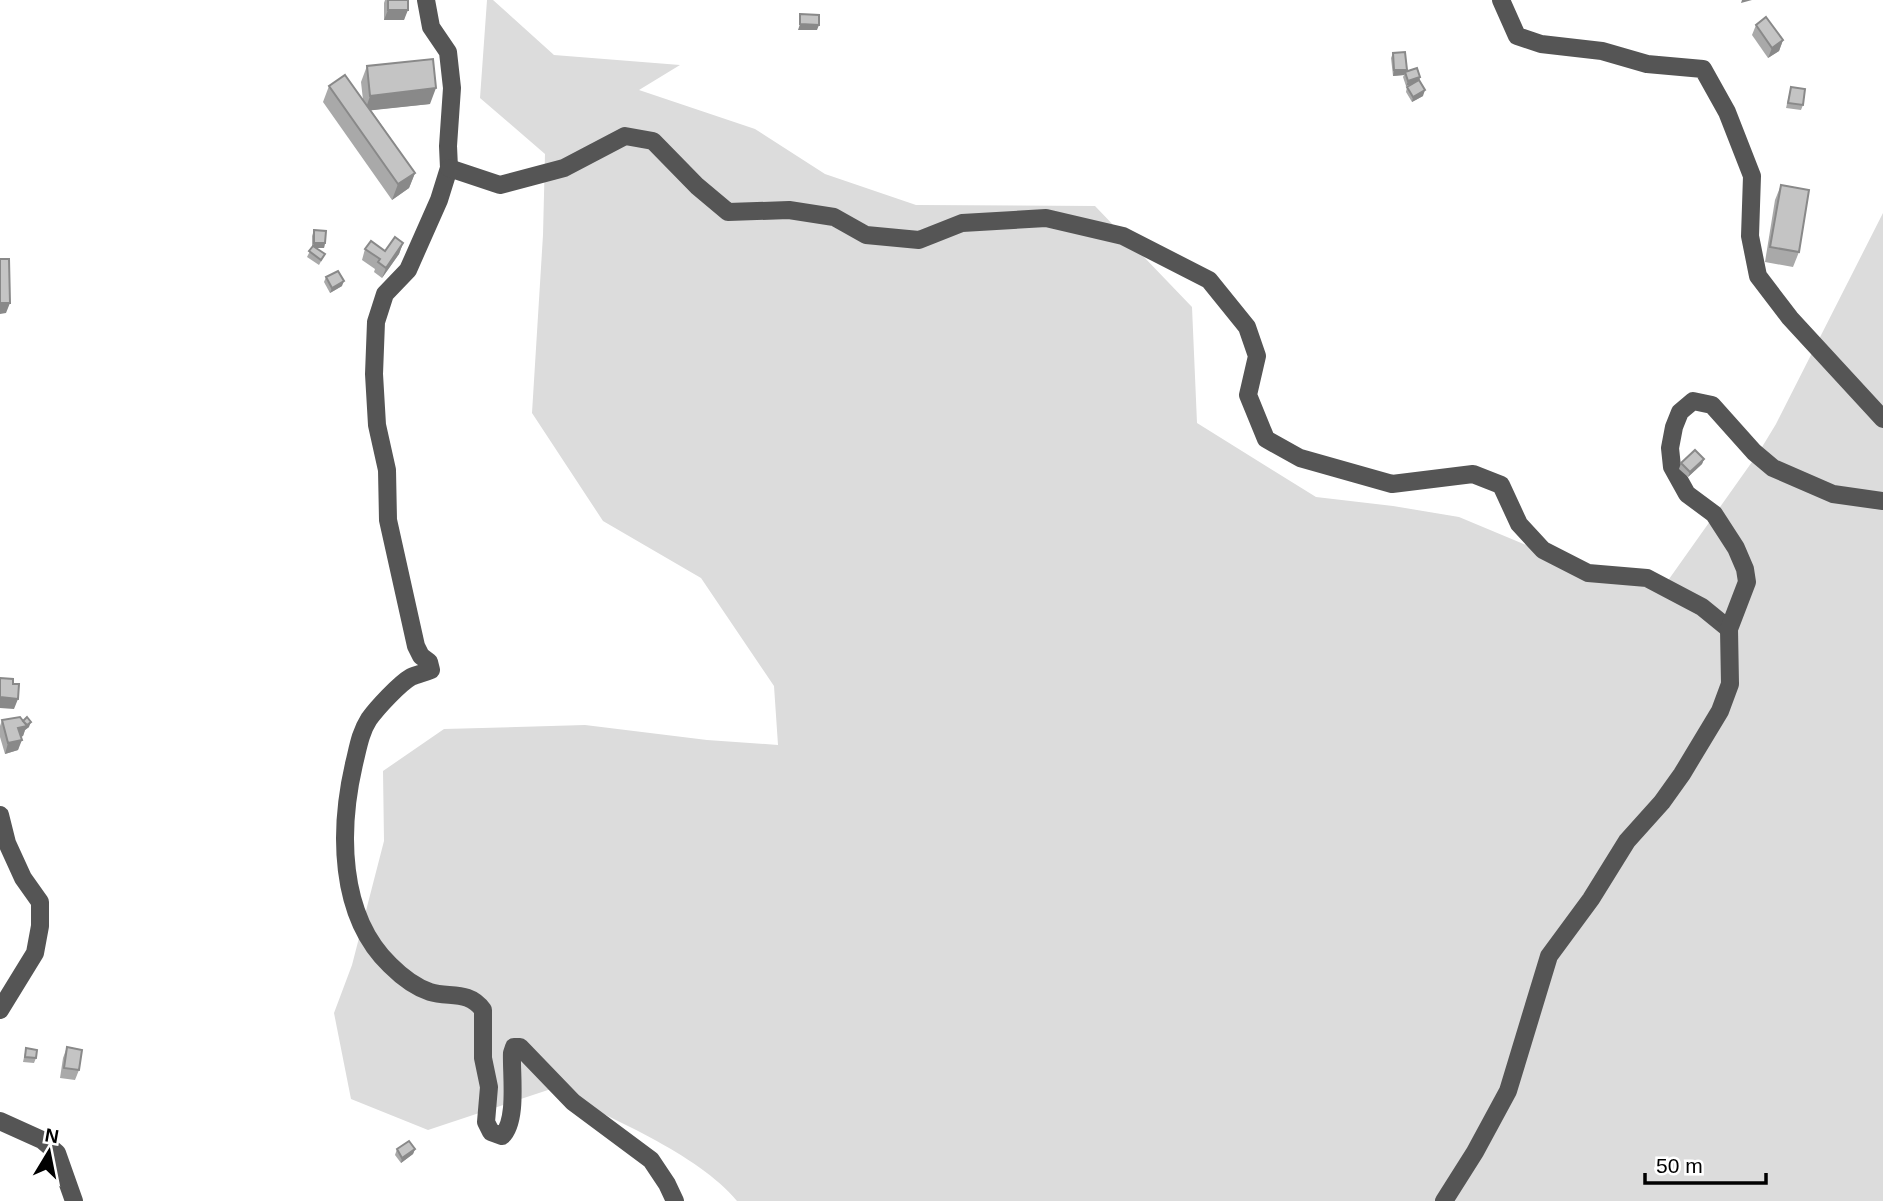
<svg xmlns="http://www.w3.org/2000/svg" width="1883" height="1201" font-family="Helvetica,sans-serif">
<rect width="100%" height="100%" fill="#fff"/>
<!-- green -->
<path fill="#dcdcdc" d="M487,0H493L554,55L680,65L639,90L755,129L825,174L916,205L1095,206L1192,307L1197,423L1316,497L1393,506L1459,517L1545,553L1662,589L1759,452L1776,424L1883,213V1201H737C699,1154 606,1116 551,1089L428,1130L351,1099L334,1013L352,965L384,841L383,771L444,729L585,725L707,740L778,745L774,686L701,578L603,521L532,413L543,235L545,154L480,98Z"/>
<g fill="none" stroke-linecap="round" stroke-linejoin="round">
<!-- minor -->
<g stroke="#555" stroke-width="18">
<path d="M426,0L431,27L448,52L452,88L448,146L449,168L439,200L408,270L385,294L376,322L374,374L377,425L387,470L388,520L416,646L421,656L429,662L431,670C424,673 417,674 411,677C399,684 377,708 369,719C360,733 358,748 354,764C339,829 338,915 390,965C401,976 415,987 430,992C449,998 469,990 483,1010V1058L489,1087L486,1122L491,1132L502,1136C518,1121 511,1073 512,1053L514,1047H520L573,1102L651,1160L667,1184L675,1201"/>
<polyline points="1501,0 1517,36 1541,44 1602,51 1647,64 1703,69 1727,112 1752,176 1750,236 1758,276 1790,318 1883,419"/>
<polyline points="449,168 500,185 564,168 625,136 653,141 697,186 728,212 789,210 834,217 866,235 919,240 962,223 1046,218 1123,236 1209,280 1247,327 1257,356 1248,395 1266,439 1300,458 1392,484 1473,474 1501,485 1519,524 1543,550 1588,573 1647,578 1702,607 1729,629"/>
<polyline points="0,815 7,843 23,878 40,902 40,926 35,953 0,1010"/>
<polyline points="0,1121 42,1140 57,1153 74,1201"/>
<polyline points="1444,1201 1475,1152 1508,1091 1549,956 1591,899 1627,841 1662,802 1682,774 1720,711 1730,684 1729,629 1747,582 1745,569 1736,548 1714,514 1687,494 1672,467 1670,448 1674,427 1680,412 1693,401 1712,405 1754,452 1773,468 1833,494 1883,501"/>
</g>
</g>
<!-- wall -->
<g fill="#a9a9a9">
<polygon points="385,0 408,0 404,20 384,20 384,3"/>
<polygon points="1756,25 1783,40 1779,51 1768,58 1752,35"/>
<polygon points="1393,53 1407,70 1406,72 1419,81 1423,96 1412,102 1406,92 1407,87 1411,84 1406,86 1403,77 1404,75 1393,76 1391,58"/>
<polygon points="367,66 430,104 371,110 415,173 409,188 392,200 323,102 329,86 363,100 361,82"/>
<polygon points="1791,87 1803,105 1801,110 1786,108"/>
<polygon points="1781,185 1799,252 1793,267 1765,262 1775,200"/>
<polygon points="314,230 325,243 324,248 316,248 325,254 319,265 307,257 312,247 312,236"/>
<polygon points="403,243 399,254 382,278 374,272 375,269 362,260 365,249 385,251"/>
<polygon points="326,277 342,286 330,293 324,282"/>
<polygon points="1704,459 1702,464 1688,477 1679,469 1681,463"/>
<polygon points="2,720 29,727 25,730 23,736 21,737 18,750 5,754 0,737 0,726"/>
<polygon points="67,1047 79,1070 75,1080 60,1078 63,1058"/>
<polygon points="26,1048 36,1058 34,1063 23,1062"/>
<polygon points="397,1149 415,1149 413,1154 401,1163 395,1155"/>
</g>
<!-- shaded-wall -->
<g fill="#898989">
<polygon points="1742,0 1752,0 1741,3"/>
<polygon points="388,10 408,10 404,20 384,20"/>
<polygon points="800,24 819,25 817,30 798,30"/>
<polygon points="1783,40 1779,51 1768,58 1772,48"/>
<polygon points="1394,70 1407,70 1404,75 1393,76"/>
<polygon points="1420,77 1419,82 1406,86 1408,81"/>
<polygon points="436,88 430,104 365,111 370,96"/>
<polygon points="1425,90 1423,96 1412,102 1413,97"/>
<polygon points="415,173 409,188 392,200 398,184"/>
<polygon points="314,243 325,243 324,248 312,248"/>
<polygon points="403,243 399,254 382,278 386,268"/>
<polygon points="344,281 342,286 330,293 332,288"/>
<polygon points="0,303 10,303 6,313 0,314"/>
<polygon points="1704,459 1702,464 1688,477 1690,472"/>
<polygon points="0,697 18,699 14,709 0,708"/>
<polygon points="31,722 29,727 25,730 23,736 15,738 18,728"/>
<polygon points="22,740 18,750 5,754 8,743"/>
<polygon points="415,1149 413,1154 401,1163 402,1158"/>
</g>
<!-- building -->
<g fill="#c4c4c4" stroke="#898989" stroke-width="2">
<rect x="388" y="0" width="20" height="10"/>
<polygon points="800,14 819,15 819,25 800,24"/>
<polygon points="1766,17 1783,40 1772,48 1756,25"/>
<polygon points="1405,52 1407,70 1394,70 1393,53"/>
<polygon points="433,59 436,88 370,96 367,66"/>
<polygon points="1417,68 1420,77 1408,81 1405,72"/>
<polygon points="345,75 415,173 398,184 329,86"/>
<polygon points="1419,80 1425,90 1413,97 1407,87"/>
<polygon points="1791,87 1805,89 1803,105 1788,103"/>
<polygon points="1781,185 1809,190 1799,252 1770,247"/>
<polygon points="314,230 326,231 325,243 314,243"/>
<polygon points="395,237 403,243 386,268 378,262 380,259 365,249 371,241 385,251"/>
<polygon points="313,246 325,254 321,260 309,251"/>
<polygon points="0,259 9,259 10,303 0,303"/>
<polygon points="338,271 344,281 332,288 326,277"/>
<polygon points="1695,450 1704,459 1690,472 1681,463"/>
<polygon points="0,678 13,679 13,684 19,684 18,699 0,697"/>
<polygon points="20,717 27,726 18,728 22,740 8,743 2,720"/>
<polygon points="27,717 31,722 27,725 23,721"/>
<polygon points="67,1047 82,1050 79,1070 64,1068"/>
<polygon points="26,1048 37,1050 36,1058 25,1057"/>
<polygon points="409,1141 415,1149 402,1158 397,1149"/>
</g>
<!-- north arrow -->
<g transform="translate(49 1152) rotate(10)" stroke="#ffffff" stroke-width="5" paint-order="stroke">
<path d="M0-5L12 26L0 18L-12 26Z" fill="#000000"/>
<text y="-10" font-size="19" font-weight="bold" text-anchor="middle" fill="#000000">N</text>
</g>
<!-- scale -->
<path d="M1645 1173v10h121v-10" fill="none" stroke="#000000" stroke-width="3.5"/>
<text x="1656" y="1173" font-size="21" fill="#000000" stroke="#ffffff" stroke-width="5" paint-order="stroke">50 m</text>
</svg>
